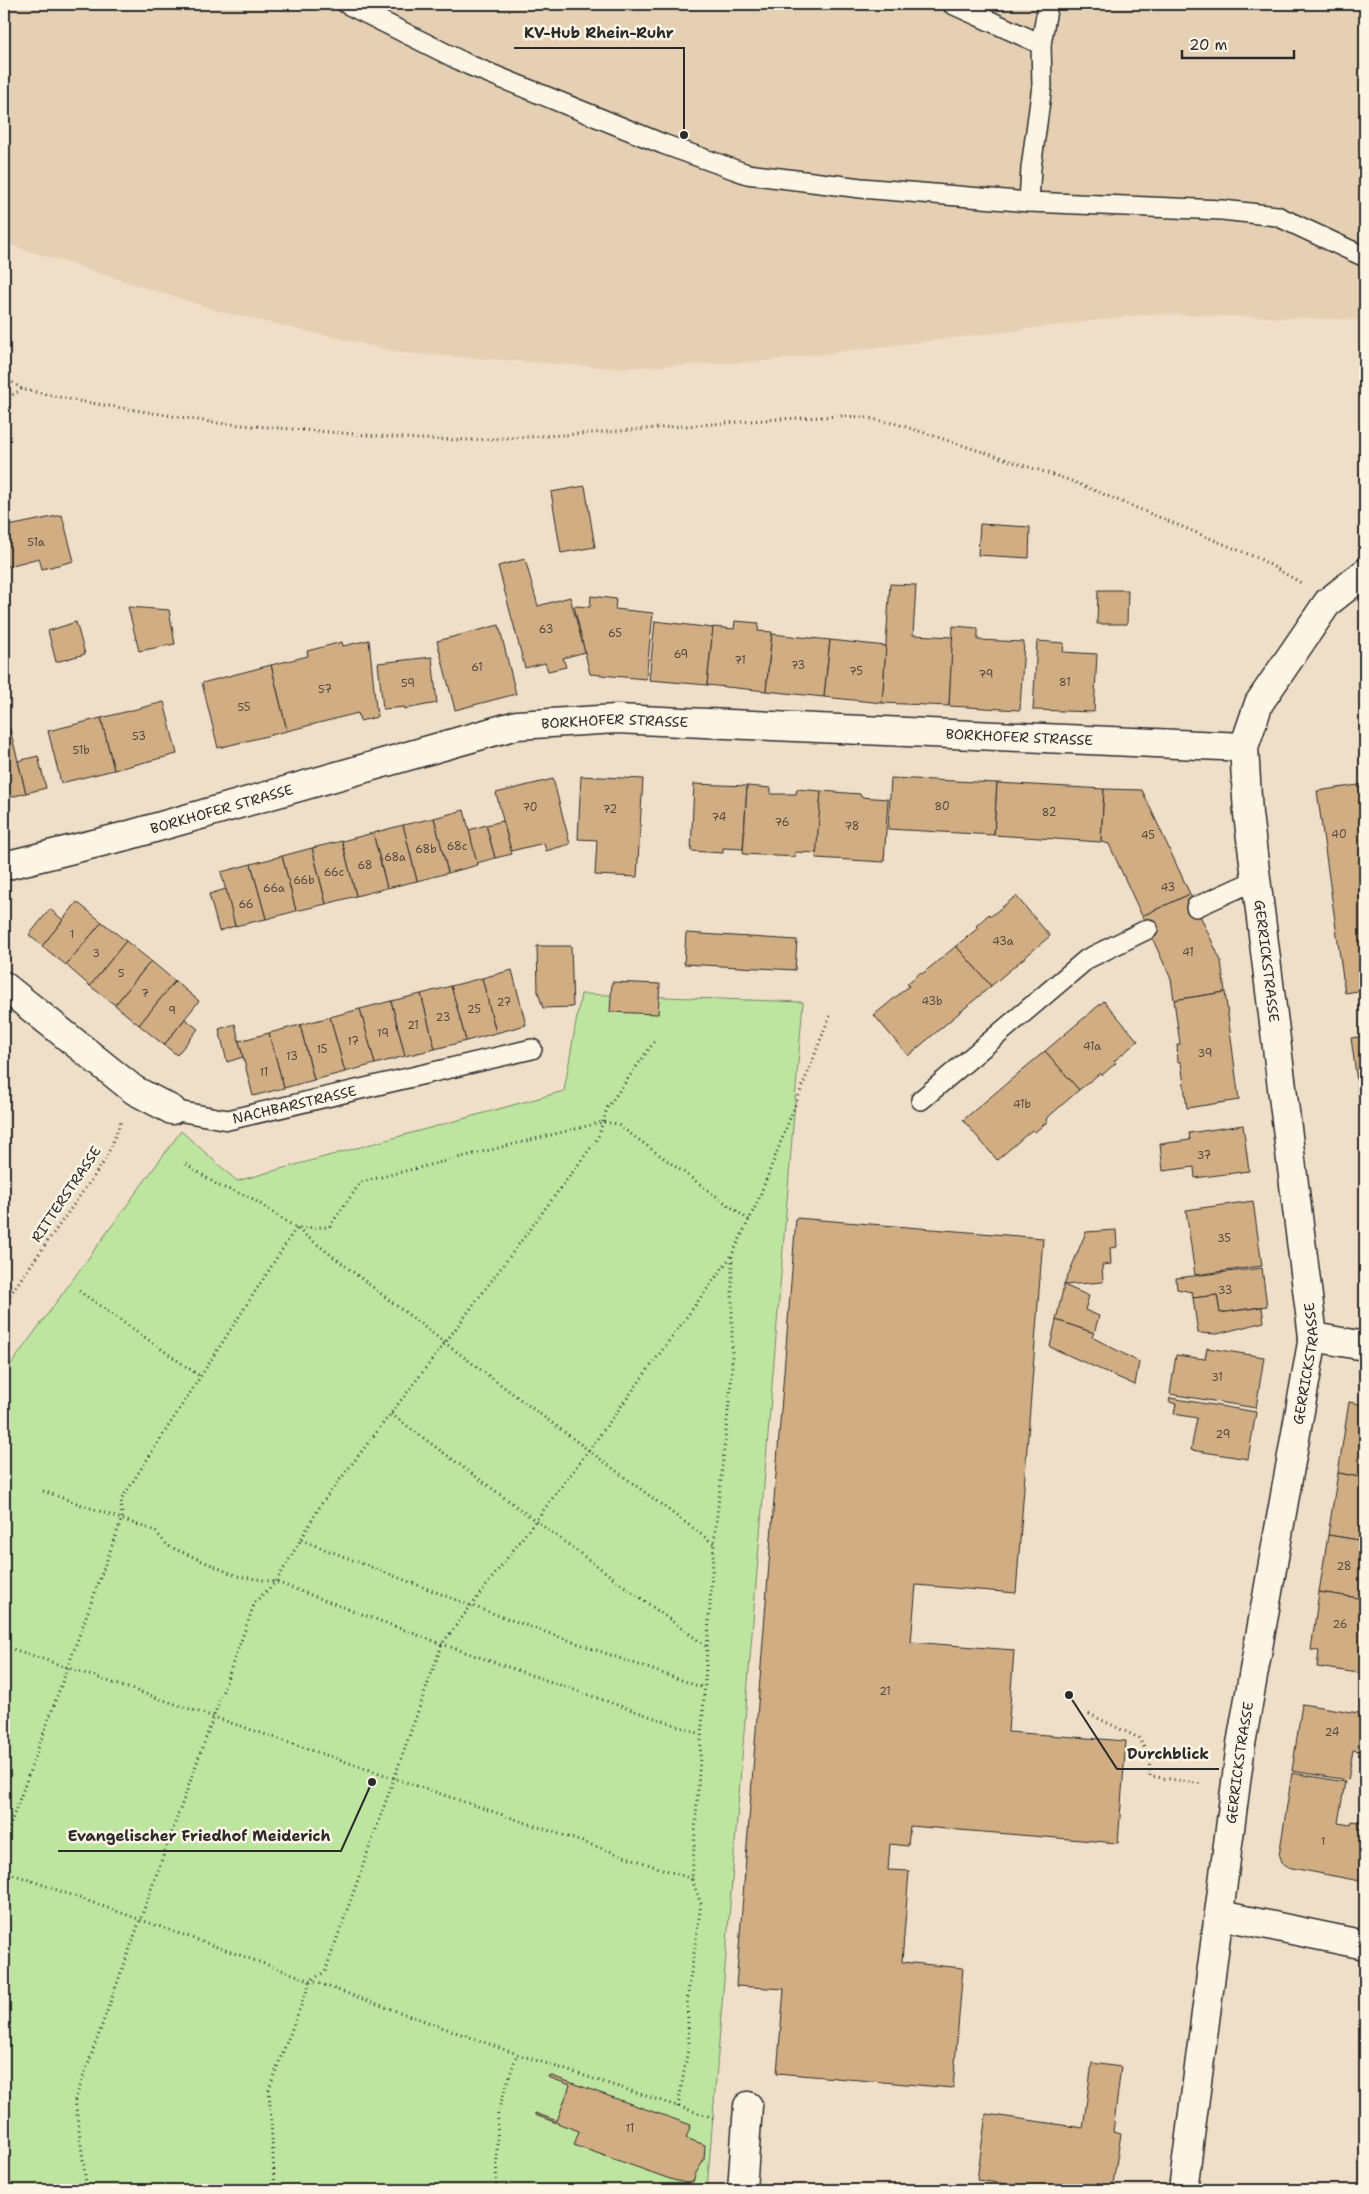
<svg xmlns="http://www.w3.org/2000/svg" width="1369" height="2194" font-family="'Shantell Sans',sans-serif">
<rect width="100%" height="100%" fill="#efdfc8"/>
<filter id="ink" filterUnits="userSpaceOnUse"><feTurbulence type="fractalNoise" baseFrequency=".02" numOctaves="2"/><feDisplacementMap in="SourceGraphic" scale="10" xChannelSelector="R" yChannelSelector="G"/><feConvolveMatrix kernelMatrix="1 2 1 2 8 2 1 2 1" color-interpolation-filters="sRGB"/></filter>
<g filter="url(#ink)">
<!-- built -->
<polygon fill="#e6d0b3" points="4,4 1365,4 1365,320 1150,314 757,362 614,368 403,353 222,312 4,243"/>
<!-- green -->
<polygon fill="#bee5a0" stroke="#748866" points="581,994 803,1002 707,2190 4,2190 4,1374 181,1131 237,1181 564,1091"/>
<!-- building -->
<g fill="#d1ad83" stroke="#2b2b2b">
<polygon points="585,486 595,547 561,553 551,492"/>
<polygon points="62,515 74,561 42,569 39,558 5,567 4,527"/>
<polygon points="980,524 1030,527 1029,558 978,555"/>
<polygon points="525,559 538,606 570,597 585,652 563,658 566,667 548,671 545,663 525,668 498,566"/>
<polygon points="890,584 916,585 913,635 953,637 949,706 882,703"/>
<polygon points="1098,590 1128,590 1127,624 1097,624"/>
<polygon points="591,596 616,599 615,609 653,613 646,679 590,674 574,606 590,607"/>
<polygon points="128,607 169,610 175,644 139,651"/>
<polygon points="655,621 713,628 707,685 649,680"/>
<polygon points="735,621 759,623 758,631 772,632 766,691 707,685 713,627 734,629"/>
<polygon points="76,622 85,654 56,662 48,631"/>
<polygon points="499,625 516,694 455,710 437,641"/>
<polygon points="953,626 978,628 978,640 1024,642 1020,710 949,706"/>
<polygon points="772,634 830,640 824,697 766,691"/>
<polygon points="369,640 377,717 360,721 358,713 287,731 271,665 308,656 307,651 342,642 343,646"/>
<polygon points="830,640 886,646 882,703 824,697"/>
<polygon points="1037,641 1064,643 1063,652 1097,654 1094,712 1033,710"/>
<polygon points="432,657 437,703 405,709 405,707 383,709 378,663"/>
<polygon points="271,665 287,731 218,748 202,683"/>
<polygon points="164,702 177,754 114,770 101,718"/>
<polygon points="101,718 114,770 61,783 48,731"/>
<polygon points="10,729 26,793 4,799 4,731"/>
<polygon points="38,756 46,788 26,793 18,761"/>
<polygon points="581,776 643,779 637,877 595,875 597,840 578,839"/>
<polygon points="891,778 997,783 994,835 888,829"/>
<polygon points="553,779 570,844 546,851 544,843 511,851 496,793"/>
<polygon points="997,783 1104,789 1101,842 994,835"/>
<polygon points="694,784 747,786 743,849 723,848 723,853 691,851"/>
<polygon points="1365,784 1365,990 1345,993 1317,791"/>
<polygon points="747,786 771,788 771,794 796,794 797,789 821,791 817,853 795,852 795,857 743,854"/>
<polygon points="1104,789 1142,790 1190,894 1142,916 1109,844 1101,842"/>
<polygon points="821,791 860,794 861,797 888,799 884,862 816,858"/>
<polygon points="464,810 478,865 448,873 434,818"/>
<polygon points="434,818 448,873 417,881 403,825"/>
<polygon points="503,821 512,854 495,858 486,825"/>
<polygon points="403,825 417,881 387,888 373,833"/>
<polygon points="486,825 495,858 477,863 469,830"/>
<polygon points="373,833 387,888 356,896 342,841"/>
<polygon points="342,841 356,896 326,904 312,848"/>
<polygon points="312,848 326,904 296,911 282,856"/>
<polygon points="282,856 296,911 266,919 251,864"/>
<polygon points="251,864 266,919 235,926 221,872"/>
<polygon points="226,889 235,926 219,931 209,894"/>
<polygon points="1190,894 1221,961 1225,992 1174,1000 1171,979 1142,916"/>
<polygon points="1016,896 1050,936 991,986 956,946 978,928 976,926 989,914 991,916"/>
<polygon points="77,902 102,922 66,965 42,946"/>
<polygon points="50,909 63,920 42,946 29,935"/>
<polygon points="102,922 126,941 90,986 66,965"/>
<polygon points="686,933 797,940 795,970 684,964"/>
<polygon points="126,941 151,961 115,1005 90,986"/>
<polygon points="537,946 571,946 573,1007 543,1008 538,992"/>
<polygon points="956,946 991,986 908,1056 874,1015 909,986 907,984 921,972 922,974"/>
<polygon points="151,961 175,981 139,1025 115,1005"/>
<polygon points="512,970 526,1025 496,1033 482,978"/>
<polygon points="482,978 496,1033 466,1041 451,986"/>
<polygon points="175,981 199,1001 164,1045 139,1025"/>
<polygon points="612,982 660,984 658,1014 610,1012"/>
<polygon points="451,986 466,1041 435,1049 421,994"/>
<polygon points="1225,992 1239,1100 1187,1108 1181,1062 1178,1062 1177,1045 1180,1044 1174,1000"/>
<polygon points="421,994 435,1049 405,1056 391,1001"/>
<polygon points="391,1001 405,1056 375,1064 360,1009"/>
<polygon points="1104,1001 1138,1041 1114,1061 1116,1063 1102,1075 1100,1073 1079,1090 1045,1051"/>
<polygon points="360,1009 375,1064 345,1072 330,1017"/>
<polygon points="330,1017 345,1072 314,1080 300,1025"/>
<polygon points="185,1019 198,1029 177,1055 164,1045"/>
<polygon points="235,1024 243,1057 227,1062 219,1029"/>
<polygon points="300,1025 314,1080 284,1088 269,1033"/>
<polygon points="269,1033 284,1088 253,1096 239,1041"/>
<polygon points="1365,1036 1365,1140 1351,1038"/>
<polygon points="1045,1051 1079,1090 1046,1119 1048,1121 1035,1132 1032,1130 997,1160 963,1120"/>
<polygon points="1243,1125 1249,1171 1195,1178 1194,1167 1163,1171 1160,1144 1190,1140 1189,1133"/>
<polygon points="1253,1201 1262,1266 1195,1275 1186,1210"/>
<polygon points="796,1218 1043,1238 1016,1593 916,1585 911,1642 1014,1650 1008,1732 1126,1741 1118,1843 910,1826 908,1846 890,1844 888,1870 909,1871 902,1962 963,1968 953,2088 777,2073 784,1989 736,1986"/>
<polygon points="1116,1230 1117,1247 1110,1248 1111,1264 1102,1265 1103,1282 1064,1285 1086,1232"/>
<polygon points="1262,1268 1267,1306 1220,1313 1217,1295 1193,1298 1192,1292 1177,1289 1176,1278"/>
<polygon points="1064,1285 1089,1296 1085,1310 1099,1316 1094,1333 1056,1320"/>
<polygon points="1217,1295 1220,1313 1262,1307 1264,1322 1217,1334 1198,1333 1193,1298"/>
<polygon points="1056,1320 1094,1333 1092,1337 1139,1362 1135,1385 1050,1347"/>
<polygon points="1207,1348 1264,1357 1256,1408 1170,1394 1176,1355 1205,1359"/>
<polygon points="1170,1398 1256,1412 1248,1459 1191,1450 1197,1418 1174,1414 1176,1404 1169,1402"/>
<polygon points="1349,1402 1365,1405 1365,1478 1338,1473"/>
<polygon points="1338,1473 1365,1478 1365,1541 1328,1535"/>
<polygon points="1328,1535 1365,1541 1365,1599 1319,1592"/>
<polygon points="1319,1592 1365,1599 1365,1674 1317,1667 1319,1651 1311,1650"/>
<polygon points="1302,1704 1365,1714 1365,1752 1353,1750 1348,1780 1292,1771"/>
<polygon points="1292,1773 1345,1782 1338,1823 1351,1825 1352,1821 1365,1823 1365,1882 1287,1867 1281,1863 1279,1856"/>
<polygon points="1092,2063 1121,2067 1113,2132 1121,2134 1112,2190 1050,2190 977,2180 986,2114 1083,2128"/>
<polygon points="549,2075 691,2125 686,2138 705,2145 704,2160 696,2173 693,2182 686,2183 673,2180 574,2145 579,2131 535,2115 535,2113 557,2121 570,2085 548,2077"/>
</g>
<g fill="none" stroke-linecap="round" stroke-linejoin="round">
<defs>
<g id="lane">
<polyline points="347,4 469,65 663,144 747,174 861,188 1029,202"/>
<polyline points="952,4 1041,44"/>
<polyline points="1048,4 1041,44 1042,86 1031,168 1029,202 1222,210 1277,216 1365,257"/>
<polyline points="1196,907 1256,880"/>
<polyline points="921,1100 1087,959 1148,929"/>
<path id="s1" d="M172,1110L228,1120L532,1049"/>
</g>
<g id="street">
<path id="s2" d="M4,866L126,836L517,725L616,719L1244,747"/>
<polyline points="4,986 134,1090 172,1110"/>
<polyline points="1313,1337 1365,1346"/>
<polyline points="1220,1915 1365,1945"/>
<polyline points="742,2190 748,2106"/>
</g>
<g id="secondary">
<path id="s3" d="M1183,2190L1241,1744L1313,1337L1248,814L1244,747L1259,703L1328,602L1365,573"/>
</g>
</defs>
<!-- lane casing -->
<use href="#lane" stroke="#2b2b2b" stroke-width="22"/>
<!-- street casing -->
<use href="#street" stroke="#2b2b2b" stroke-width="31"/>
<!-- secondary casing -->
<use href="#secondary" stroke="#2b2b2b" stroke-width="31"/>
<!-- path -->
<g stroke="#2b2b2b" stroke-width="3" stroke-dasharray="1 4" stroke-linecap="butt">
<polyline points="4,377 22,389 78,401 217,423 417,439 472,440 579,434 778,419 841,416 862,417 897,424 1069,480 1260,559 1301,583"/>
<polyline points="4,400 22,389"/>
<polyline points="186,1164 219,1186 250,1197 296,1228 445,1343 714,1544"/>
<polyline points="79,1291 201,1377"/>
<polyline points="4,1303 106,1159 121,1121"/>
<polyline points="391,1414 707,1647"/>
<polyline points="43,1491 155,1531 168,1546 237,1576 276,1582 442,1644 701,1734"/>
<polyline points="301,1540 472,1606 704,1688"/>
<polyline points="4,1646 692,1879"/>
<polyline points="1089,1714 1139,1738 1149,1756 1150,1776 1202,1784"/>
<polyline points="4,1842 122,1518 121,1500 296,1228 329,1227 361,1182 603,1122 617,1124 749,1220"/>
<polyline points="4,1871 517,2054 714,2118"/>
<polyline points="678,2107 689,2043 687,2001 701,1904 692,1879 714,1544 732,1374 732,1255"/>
<polyline points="87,2190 75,2100 255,1602 276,1582 322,1503 445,1343 598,1138 607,1108 654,1042"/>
<polyline points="275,2190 269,2088 311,1980 325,1972 442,1644 589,1450 732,1255 757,1203 831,1013"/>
<polyline points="496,2190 498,2111 517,2054"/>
</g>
<!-- lane -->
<use href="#lane" stroke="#fcf5e5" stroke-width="19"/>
<!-- street -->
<use href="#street" stroke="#fcf5e5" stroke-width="28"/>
<!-- secondary -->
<use href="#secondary" stroke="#fcf5e5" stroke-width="28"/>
</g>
</g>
<g text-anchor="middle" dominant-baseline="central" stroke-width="5" stroke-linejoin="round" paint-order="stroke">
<!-- number labels -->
<g font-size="11" fill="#544c41">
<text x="36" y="542">51a</text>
<text x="546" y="629">63</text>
<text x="615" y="633">65</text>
<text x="681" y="654">69</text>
<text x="740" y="660">71</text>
<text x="798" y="665">73</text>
<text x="477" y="667">61</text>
<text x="856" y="671">75</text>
<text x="986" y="674">79</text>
<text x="1065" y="682">81</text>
<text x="408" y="683">59</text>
<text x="325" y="689">57</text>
<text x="244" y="707">55</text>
<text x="139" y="736">53</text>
<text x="81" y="750">51b</text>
<text x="942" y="806">80</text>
<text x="530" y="807">70</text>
<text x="610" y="809">72</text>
<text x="1049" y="812">82</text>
<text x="719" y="817">74</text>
<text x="782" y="822">76</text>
<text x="852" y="826">78</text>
<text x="1339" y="834">40</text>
<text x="1148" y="835">45</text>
<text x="457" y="846">68c</text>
<text x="426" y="849">68b</text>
<text x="395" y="857">68a</text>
<text x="365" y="865">68</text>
<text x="334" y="872">66c</text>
<text x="304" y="880">66b</text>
<text x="1168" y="887">43</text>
<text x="274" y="888">66a</text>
<text x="246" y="904">66</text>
<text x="72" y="934">1</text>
<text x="1003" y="941">43a</text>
<text x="1188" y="952">41</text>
<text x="96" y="953">3</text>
<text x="121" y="973">5</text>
<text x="145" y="993">7</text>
<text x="932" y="1001">43b</text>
<text x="504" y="1002">27</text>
<text x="474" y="1009">25</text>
<text x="172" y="1010">9</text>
<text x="443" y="1017">23</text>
<text x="413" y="1025">21</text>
<text x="383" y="1033">19</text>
<text x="353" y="1041">17</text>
<text x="1092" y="1046">41a</text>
<text x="322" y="1049">15</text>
<text x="1205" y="1053">39</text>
<text x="292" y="1056">13</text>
<text x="264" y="1072">11</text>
<text x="1022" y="1104">41b</text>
<text x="1204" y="1155">37</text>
<text x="1224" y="1238">35</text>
<text x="1225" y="1290">33</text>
<text x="1217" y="1377">31</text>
<text x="1223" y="1434">29</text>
<text x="1344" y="1566">28</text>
<text x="1340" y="1624">26</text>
<text x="885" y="1691">21</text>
<text x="1332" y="1732">24</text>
<text x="1323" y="1841">1</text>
<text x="630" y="2128">11</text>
</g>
<!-- street labels -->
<g font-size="14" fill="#2b2b2b" stroke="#fcf5e5">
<text stroke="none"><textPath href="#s2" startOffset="630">BORKHOFER STRASSE</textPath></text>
<text stroke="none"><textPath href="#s2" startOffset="1035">BORKHOFER STRASSE</textPath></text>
<text stroke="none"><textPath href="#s2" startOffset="225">BORKHOFER STRASSE</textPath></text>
<text transform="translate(1267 961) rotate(83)">GERRICKSTRASSE</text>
<text stroke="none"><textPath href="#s1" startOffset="125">NACHBARSTRASSE</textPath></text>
<text transform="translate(66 1194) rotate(-56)">RITTERSTRASSE</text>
<text stroke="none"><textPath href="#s3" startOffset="836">GERRICKSTRASSE</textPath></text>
<text stroke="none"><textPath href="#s3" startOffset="431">GERRICKSTRASSE</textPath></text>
</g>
</g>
<!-- callouts -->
<path fill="none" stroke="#2b2b2b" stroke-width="2" d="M684 135L684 48H514M1069 1695L1117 1769H1219M372 1782L341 1851H58"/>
<g fill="#2b2b2b" stroke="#fcf5e5" stroke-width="2">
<circle cx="684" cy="135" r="5"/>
<circle cx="1069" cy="1695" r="5"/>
<circle cx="372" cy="1782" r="5"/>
</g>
<g font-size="15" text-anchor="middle" font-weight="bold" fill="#2b2b2b" stroke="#fcf5e5" stroke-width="5" stroke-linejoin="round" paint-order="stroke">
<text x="599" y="38">KV-Hub Rhein-Ruhr</text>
<text x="1168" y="1759">Durchblick</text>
<text x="199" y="1841">Evangelischer Friedhof Meiderich</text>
</g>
<!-- margin -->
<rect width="1369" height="2194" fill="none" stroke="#fcf5e5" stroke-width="20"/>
<rect x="10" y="10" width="1349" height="2174" fill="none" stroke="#2b2b2b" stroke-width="2" filter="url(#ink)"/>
<!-- scale -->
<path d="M1182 50v8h112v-8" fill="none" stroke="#2b2b2b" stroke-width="2.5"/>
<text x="1189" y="50" font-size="15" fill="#2b2b2b" stroke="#fcf5e5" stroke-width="4" paint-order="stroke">20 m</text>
</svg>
